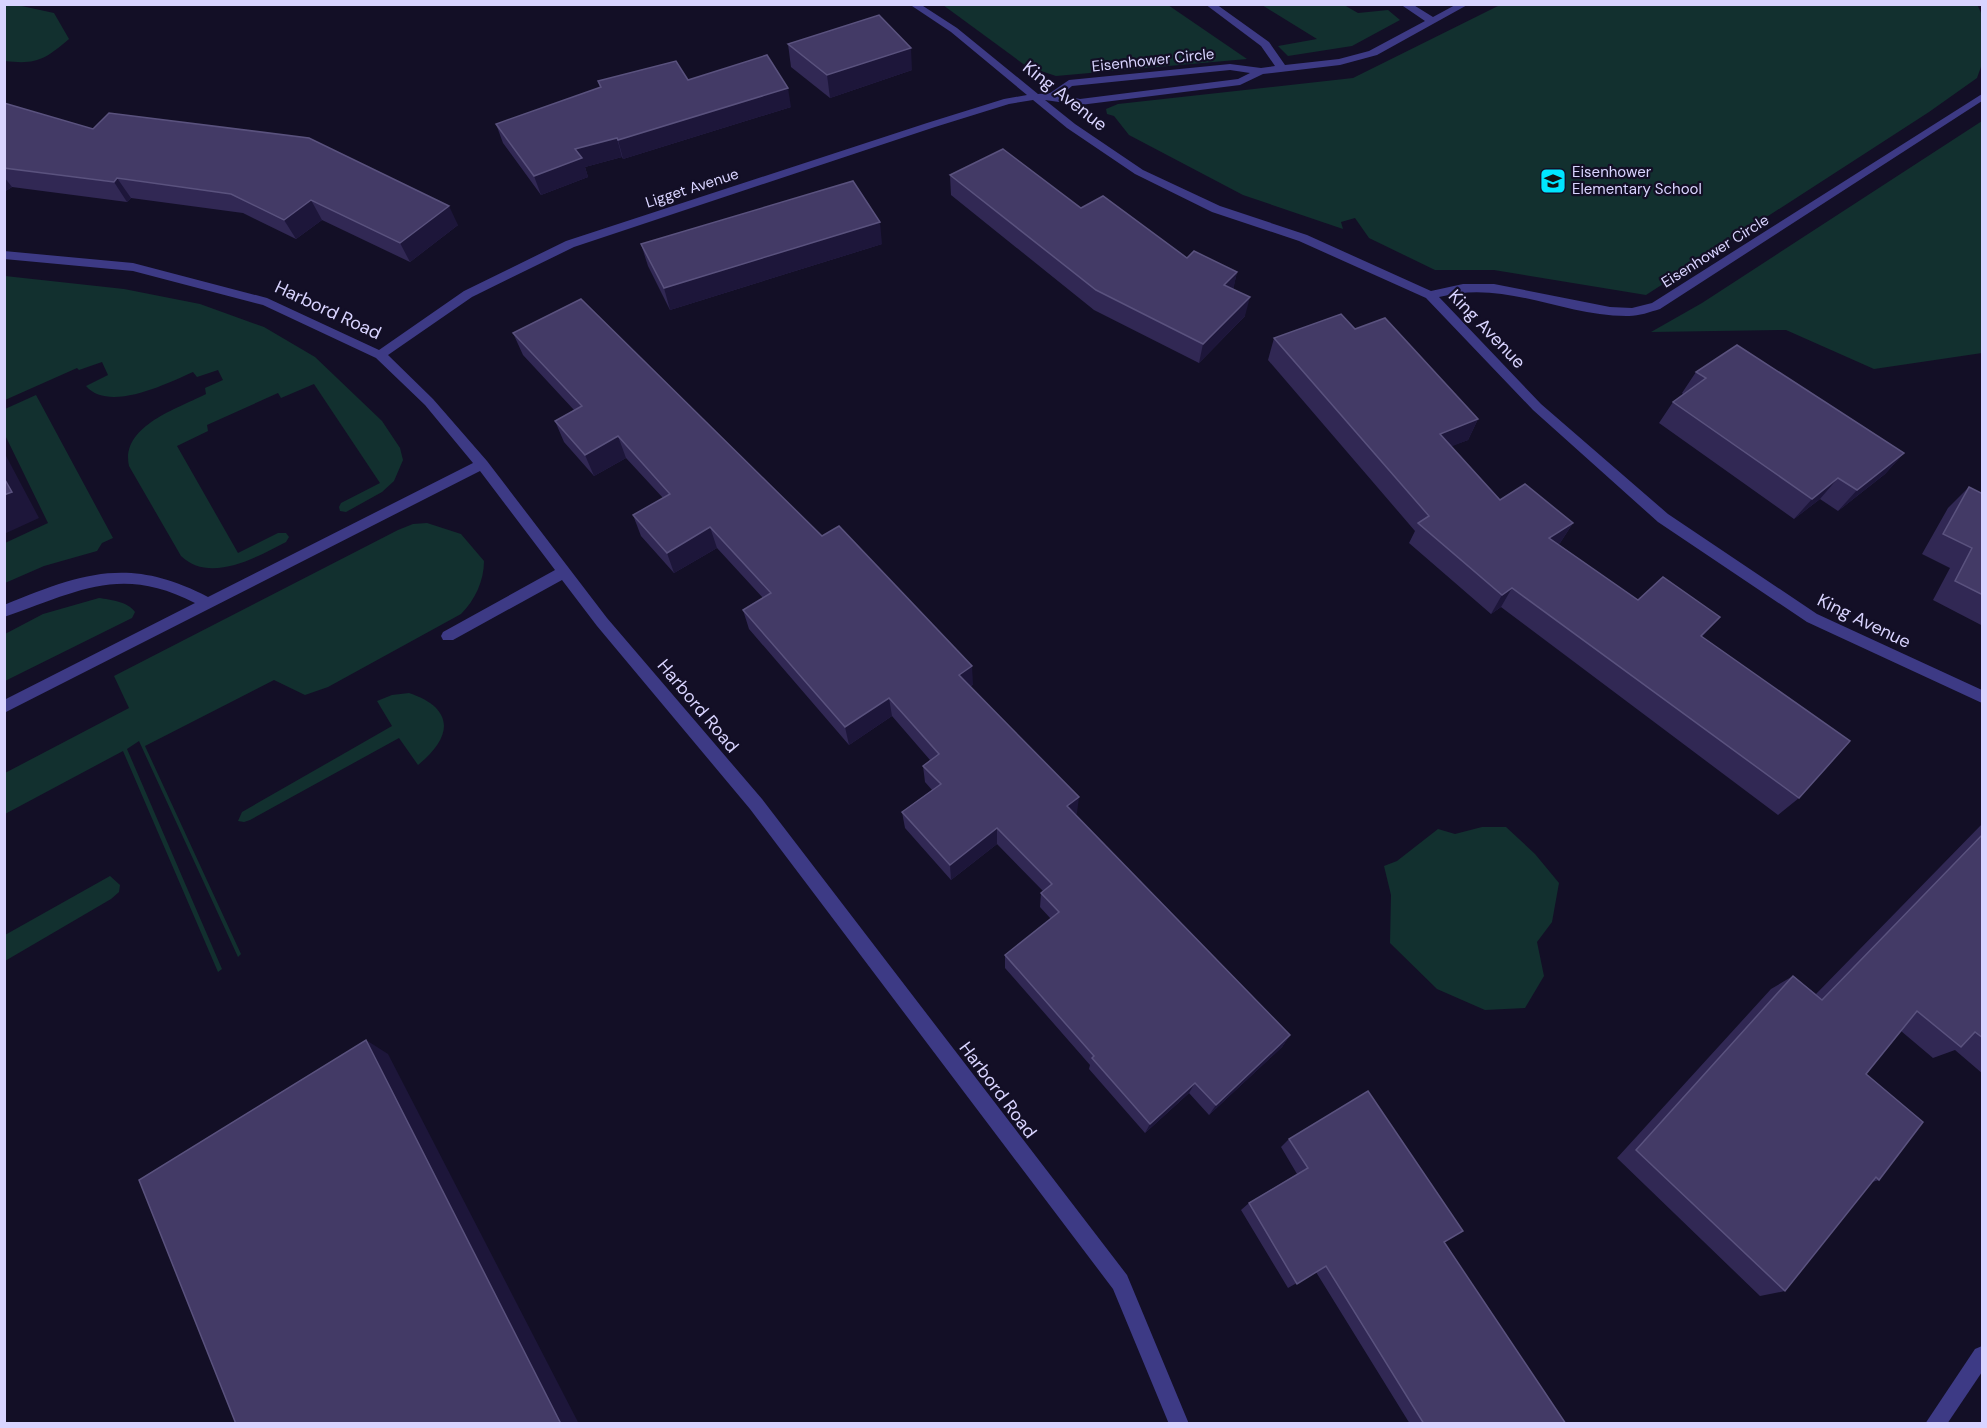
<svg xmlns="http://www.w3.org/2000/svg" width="1987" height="1428" font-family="'DM Sans',sans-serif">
<rect width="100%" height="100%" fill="#130f26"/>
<!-- green -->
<g fill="#12302f">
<path d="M5,4L17,5L54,13L69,39C45,59 37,65 5,61Z"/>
<polygon points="1977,4 1982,15 1982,64 1977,78 1929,112 1646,295 1494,270 1435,270 1369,238 1355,218 1341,222 1343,229 1243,195 1129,135 1114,116 1107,114 1106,109 1118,104 1353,78 1500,5"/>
<polygon points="943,5 1168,5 1247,59 1056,76 1026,66"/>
<polygon points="1262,5 1344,5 1358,13 1388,10 1400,20 1352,46 1288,56 1278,46 1317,39"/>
<polygon points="1982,121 1982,353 1874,369 1786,330 1651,332 1702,303"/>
<path d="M5,276L124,289L200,304L264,327L315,357L382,421L400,448L403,460L394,481L382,492L346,512L340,511L339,507L341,503L380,483L314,384L281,398L278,393L207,425L208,431L177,446L238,553L278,533H286L289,537L286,542C257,557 210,584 181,556L129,466C120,426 179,408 206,394L205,388L223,380L218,370L197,377L193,372C168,383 109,413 86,386L108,375L102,362L79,370L77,368L5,400Z"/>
<polygon points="36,395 113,538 102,543 97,551 44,566 5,583 5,543 48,523 5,435 5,409"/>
<path d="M427,523L461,534L484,561C484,581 475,600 461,614L328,687L305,695L274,680L145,746L241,954L238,957L139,741L127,749L222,969L218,972L123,751L5,814V773L129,708L114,676L398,530L413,524Z"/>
<path d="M99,598C111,600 127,601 135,612L132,618L5,681V634L43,614Z"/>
<path d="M409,693C454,708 454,736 418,765L399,738L250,820L244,822L238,821L242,812L392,726L377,701L392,695Z"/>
<polygon points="1482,827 1506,827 1535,854 1559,883 1552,922 1537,942 1544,976 1525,1008 1485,1010 1437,989 1390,943 1391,895 1384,866 1397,861 1438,829 1455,834"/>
<polygon points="110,876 120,885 119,892 111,899 5,961 5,935"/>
</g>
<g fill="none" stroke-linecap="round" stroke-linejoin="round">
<!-- minor -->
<g fill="#3d3a85" fill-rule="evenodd">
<path d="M909,4H920L957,28L1038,94L1050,93L1069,80L1230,64L1261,68L1275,66L1261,46L1205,4H1216L1269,42L1285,65L1339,59L1369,51L1425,21L1400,4H1412L1433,17L1457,4H1469L1377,55L1340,65L1263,74L1240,85L1080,105L1045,100L1075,124L1143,170L1220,206L1307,235L1431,291L1463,284H1494L1610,307L1632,308L1652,303L1982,94V101L1660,309C1650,312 1639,316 1629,316C1562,317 1507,279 1439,297L1541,404L1668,514L1817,614L1982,690V703L1807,622L1658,522L1533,410L1426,298L1299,241L1212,212L1135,174L1067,128L1033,100L1009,104L935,127L574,247L472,297L388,355L433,399L487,461L607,618L762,799L1127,1275L1189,1424H1169L1113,1289L750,809L597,626L562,580L453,640H443L441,636L443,632L555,570L480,471L4,713V700L195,603C120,564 77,592 4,617V605C83,573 129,556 208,597L473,463L425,405L376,358L263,305L133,271L4,259V251L133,263L267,298L379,350L464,291L566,241L927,123L1004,99L1027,95L951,32ZM1230,70L1250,73L1238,79L1080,99L1061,95L1072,86Z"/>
<polygon points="1982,1346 1982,1372 1947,1424 1925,1424 1975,1349"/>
</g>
</g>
<!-- wall -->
<g fill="#312854">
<polygon points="788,44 912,70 830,98 791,67"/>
<polygon points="688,80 791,107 623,159 622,157 585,167 588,177 541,195 503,143 496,124 600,88 598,81"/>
<polygon points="4,103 93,129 458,225 410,262 322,220 296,239 243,213 131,198 127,202 12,187 4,192"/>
<polygon points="950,175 1081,208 1187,258 1237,272 1233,289 1245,316 1199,363 1094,310 951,195"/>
<polygon points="641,244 882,244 670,310 648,266"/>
<polygon points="1355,329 1478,419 1468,440 1451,446 1500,500 1573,523 1560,543 1558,544 1638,600 1702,637 1799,798 1778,815 1501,607 1491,614 1409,543 1415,531 1268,360 1274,338"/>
<polygon points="513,333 973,684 970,687 1077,813 1075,814 1290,1035 1282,1047 1209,1115 1189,1093 1145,1133 1089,1069 1090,1065 1005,968 1005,955 1051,919 1040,907 1041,893 1043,891 997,844 951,880 905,828 902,812 932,790 925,782 923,766 930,760 892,716 849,745 749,629 743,610 763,598 717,548 674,573 641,536 633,515 663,498 626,458 594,476 564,442 555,421 574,410 523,355"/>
<polygon points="1696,372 1904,453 1885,474 1838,511 1820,499 1794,519 1659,423 1673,402 1683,394 1682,393"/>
<polygon points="1969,487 1983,494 1983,626 1933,600 1950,568 1922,554 1948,508"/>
<polygon points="1983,823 1983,1074 1955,1050 1933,1058 1901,1031 1866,1074 1879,1180 1872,1182 1785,1291 1760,1296 1617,1158 1771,989 1793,976 1816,994"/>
<polygon points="1289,1139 1444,1242 1566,1424 1410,1424 1316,1272 1288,1288 1241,1210 1249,1203 1297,1174 1281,1147"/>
</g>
<!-- shaded-wall -->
<g fill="#1d163a">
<polygon points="911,48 912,70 830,98 827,75"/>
<polygon points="788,88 791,107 623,159 618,140"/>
<polygon points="617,138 622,157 585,167 588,177 541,195 534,176 575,149"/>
<polygon points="4,177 12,187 4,192"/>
<polygon points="117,178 131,198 127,202 114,182"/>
<polygon points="311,200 322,220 296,239 284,220"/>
<polygon points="449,206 458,225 410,262 400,243"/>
<polygon points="880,222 882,244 670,310 664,288"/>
<polygon points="1237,272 1233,291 1224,285"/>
<polygon points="1250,297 1245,316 1199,363 1203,344"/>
<polygon points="1478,419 1468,440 1430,455 1440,434"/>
<polygon points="618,436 626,458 594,476 585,455"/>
<polygon points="4,452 39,518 4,534"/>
<polygon points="1904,453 1885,474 1838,511 1857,490"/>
<polygon points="1838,478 1820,499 1794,519 1812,499"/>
<polygon points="1573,523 1560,543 1537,558 1549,538"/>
<polygon points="710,527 717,548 674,573 667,553"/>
<polygon points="1512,588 1501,607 1491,614 1502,595"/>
<polygon points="1720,617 1703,636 1684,655 1701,636"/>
<polygon points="972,666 973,684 959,694 959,675"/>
<polygon points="889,698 892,716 849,745 845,727"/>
<polygon points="1079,797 1077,813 1065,822 1067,806"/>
<polygon points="997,828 997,844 951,880 950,865"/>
<polygon points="1290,1035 1282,1047 1209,1115 1216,1105"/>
<polygon points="366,1040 388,1054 579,1424 561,1424"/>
<polygon points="1195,1083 1189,1093 1145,1133 1150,1124"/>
</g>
<!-- building -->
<g fill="#433a66" stroke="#5a527e" stroke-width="1.5">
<polygon points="879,15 911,48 827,75 788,44"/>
<polygon points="767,55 788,88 618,140 617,138 575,149 582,158 534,176 496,124 601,87 598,81 676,61 688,80"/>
<polygon points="4,103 93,129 109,113 309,138 449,206 400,243 311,200 284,220 231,194 117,178 114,182 4,168"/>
<polygon points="1003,149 1081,208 1103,196 1187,258 1194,251 1237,272 1224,285 1250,297 1203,344 1096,290 950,175"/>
<polygon points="853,181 880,222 664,288 641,244"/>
<polygon points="581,299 822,536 839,526 972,666 959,675 1079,797 1067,806 1290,1035 1216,1105 1195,1083 1150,1124 1092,1058 1094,1056 1005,955 1059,912 1041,893 1052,884 997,828 950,865 902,812 941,784 923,766 939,754 889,698 845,727 743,610 771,593 710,527 667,553 633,515 670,494 618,436 585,455 555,421 582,406 513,333"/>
<polygon points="1341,314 1355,329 1385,318 1478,419 1440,434 1500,500 1525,484 1573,523 1549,538 1638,600 1663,577 1720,617 1701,636 1850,741 1799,798 1512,588 1502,595 1418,523 1429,516 1274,338"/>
<polygon points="1737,345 1904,453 1857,490 1838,478 1812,499 1673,402 1706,378 1696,372"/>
<polygon points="4,478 12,492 4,495"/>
<polygon points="1969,487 1983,494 1983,595 1955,581 1972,548 1943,534"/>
<polygon points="1983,834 1983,1038 1975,1032 1961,1047 1917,1011 1866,1074 1923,1122 1879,1180 1876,1177 1785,1291 1636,1150 1793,976 1822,1000"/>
<polygon points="366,1040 561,1424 236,1424 139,1180"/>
<polygon points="1368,1091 1463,1231 1444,1242 1566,1424 1424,1424 1326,1266 1297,1284 1249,1203 1308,1168 1289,1139"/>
</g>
<!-- icons -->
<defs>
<symbol id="school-square" viewBox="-11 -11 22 22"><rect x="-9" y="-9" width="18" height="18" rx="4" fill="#00e5ff" stroke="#130f26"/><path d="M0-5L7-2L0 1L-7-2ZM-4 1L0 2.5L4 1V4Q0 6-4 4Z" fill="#111"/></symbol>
</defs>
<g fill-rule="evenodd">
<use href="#school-square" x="1538" y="166" width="30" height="30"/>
</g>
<g text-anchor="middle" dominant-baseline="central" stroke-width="4.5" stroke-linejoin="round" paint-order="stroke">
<!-- far-street labels -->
<g font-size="15" fill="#d9d4ff" stroke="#130f26">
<text transform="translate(1153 60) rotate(-6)">Eisenhower Circle</text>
<text transform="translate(692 188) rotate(-18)">Ligget Avenue</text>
<text transform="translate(1715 251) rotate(-32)">Eisenhower Circle</text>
</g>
<!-- far-poi labels -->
<g font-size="15" fill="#d9d4ff" stroke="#130f26" text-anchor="start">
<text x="1572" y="172">Eisenhower<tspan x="1572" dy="17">Elementary School</tspan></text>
</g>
<!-- street labels -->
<g font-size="18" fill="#d9d4ff" stroke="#130f26">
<text transform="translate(1065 96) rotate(38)">King Avenue</text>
<text transform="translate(328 310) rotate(25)">Harbord Road</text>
<text transform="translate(1487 329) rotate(46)">King Avenue</text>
<text transform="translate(1864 621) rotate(26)">King Avenue</text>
<text transform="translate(698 706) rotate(50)">Harbord Road</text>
<text transform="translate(998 1090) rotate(53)">Harbord Road</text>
</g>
</g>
<!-- border -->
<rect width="1987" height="1428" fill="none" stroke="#d9d4ff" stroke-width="12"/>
</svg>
